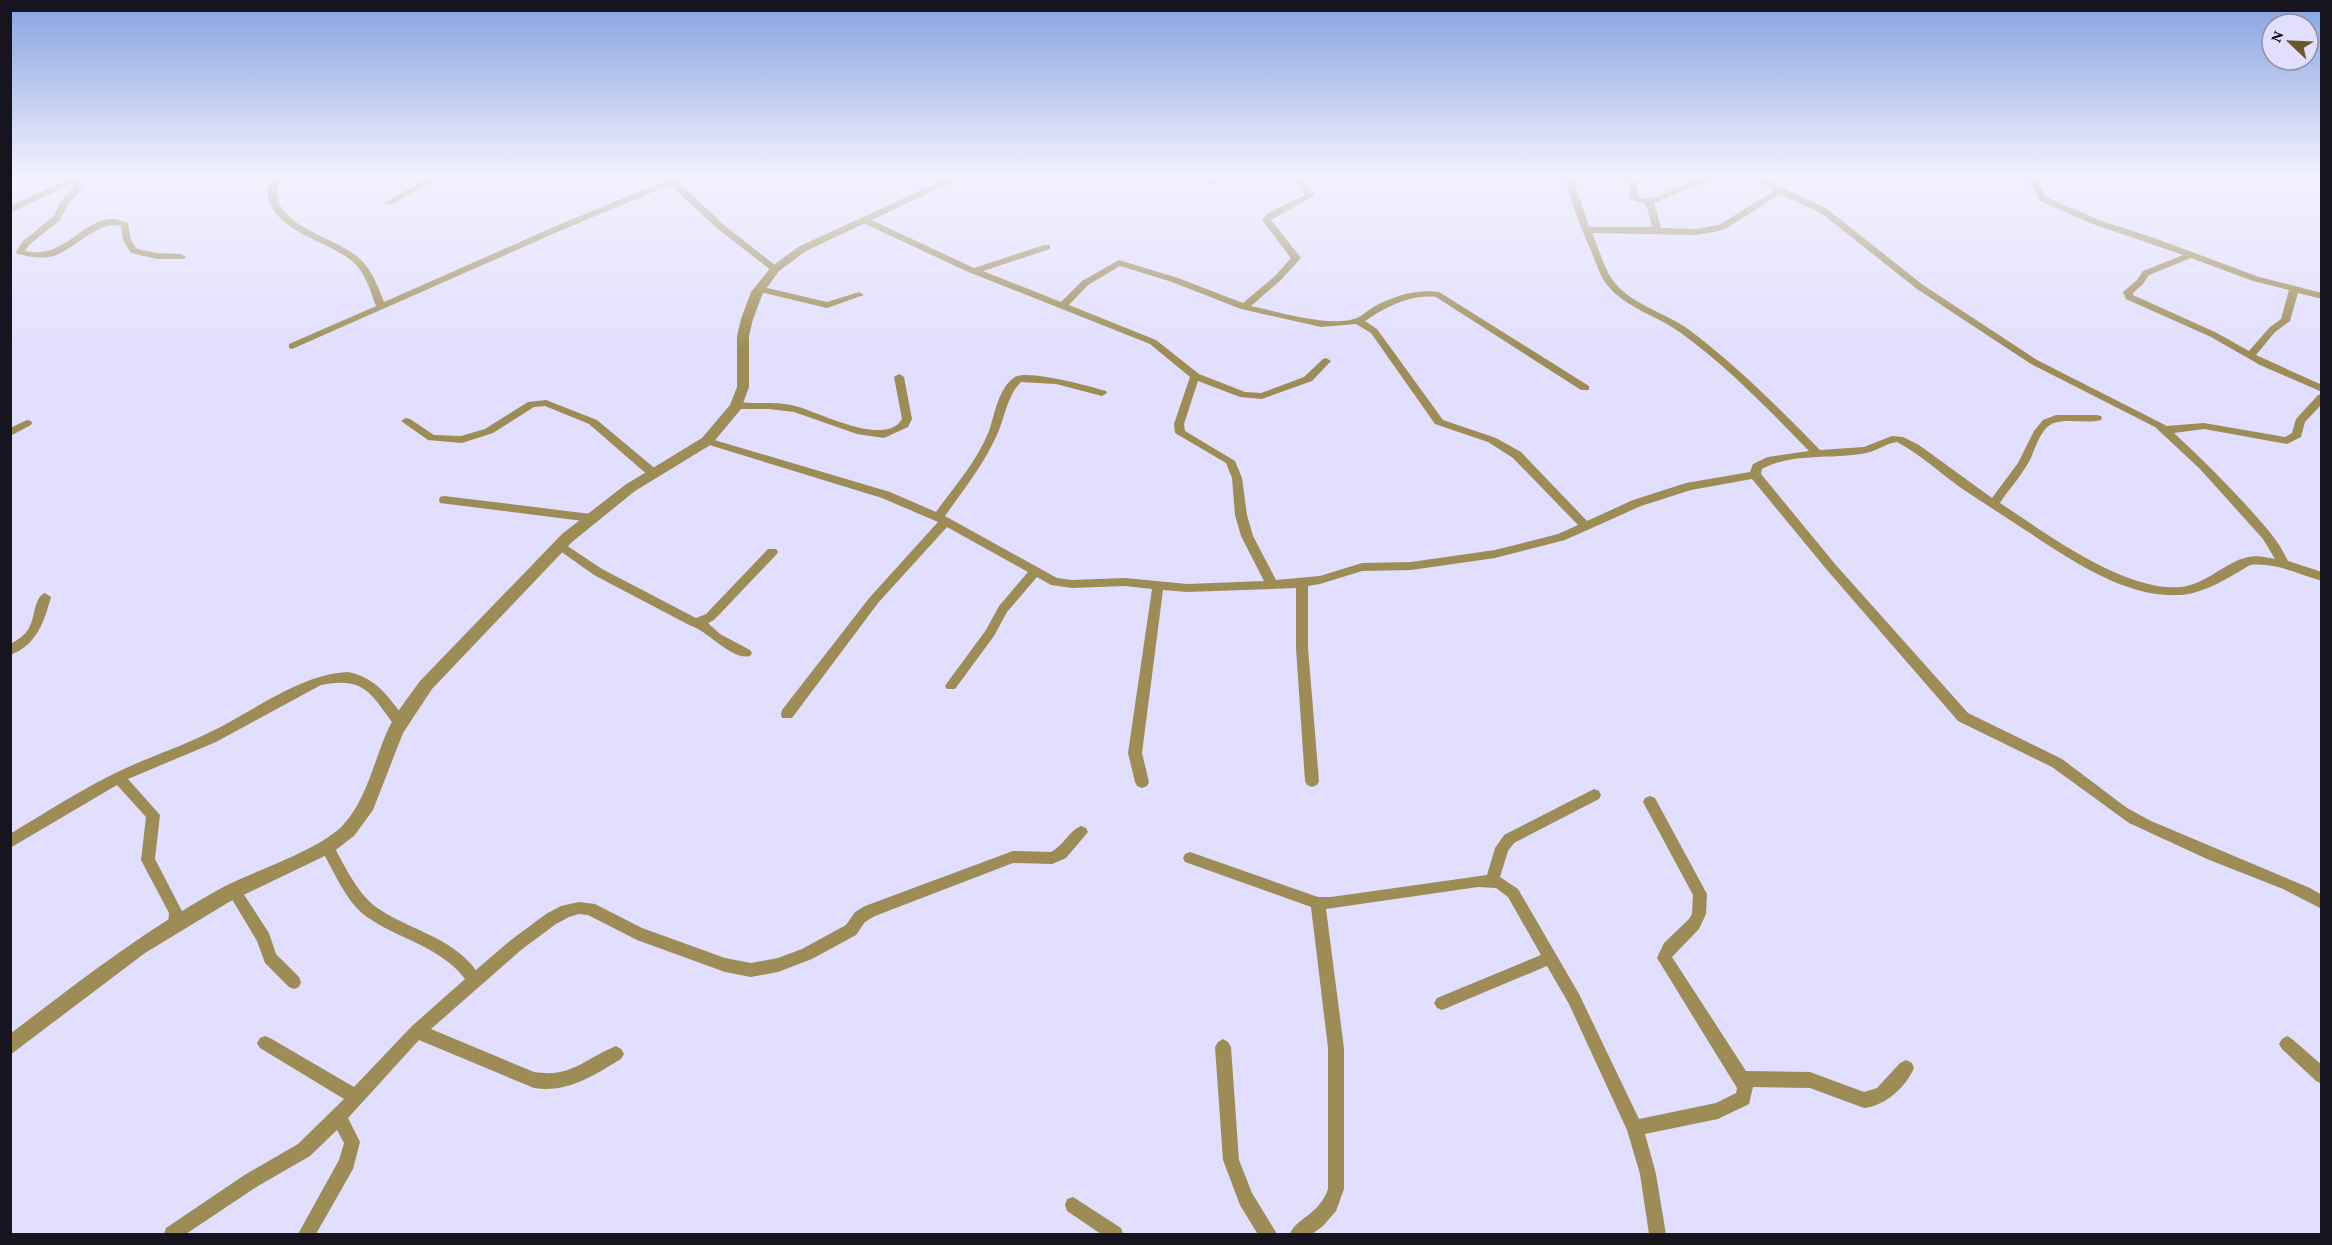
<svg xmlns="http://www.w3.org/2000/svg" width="2332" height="1245" font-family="'Crimson Pro',serif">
<rect width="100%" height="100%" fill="#e1dffd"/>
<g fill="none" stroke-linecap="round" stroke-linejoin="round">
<!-- minor -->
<g fill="#9d8c55" fill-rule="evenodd">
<path d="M75,177L79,180L82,188L68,204L60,220L29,245L25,251C66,260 81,218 114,219C119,219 124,222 128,223L131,240L137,249L157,253L181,254L186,257L184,259H157L131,253L123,240L121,226C101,219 74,249 54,256C41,259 30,257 17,254L16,252L23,241L53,217L61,201L74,188L71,180Z"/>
<path d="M271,177H279C278,183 276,189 277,195C281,228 337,238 359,258C372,269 378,287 384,302L556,226L665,181L662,177H671L675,179L724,225L780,269L775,272L772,271L718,229L670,185L562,230L292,349L289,348V344L376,306C370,290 365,271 351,260C327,241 274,231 268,196C267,190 270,183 271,177Z"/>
<polygon points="430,177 440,177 391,205 384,203"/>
<polygon points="1217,177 1229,177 1211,184 1207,181"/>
<path d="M1294,177H1302L1314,193L1313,196L1271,220L1301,258L1281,280L1251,306C1278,312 1331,328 1357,318C1362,316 1367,311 1372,308C1393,296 1415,289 1439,292L1589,386V390H1581L1436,297C1410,294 1386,307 1365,321L1377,329L1443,420L1496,438L1521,452L1587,521L1633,500L1686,483L1750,472L1753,464L1768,457L1809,451C1769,410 1728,367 1681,333C1658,316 1626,308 1608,286C1600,277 1597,265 1592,253C1582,230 1572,207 1566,181L1540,180L1536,177H1573L1589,227H1652L1646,204L1631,200L1628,183L1622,177H1631L1636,182L1638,197L1642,199L1656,197L1693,181L1707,177H1760L1827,209L1923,285L2037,360L2167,426L2204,423L2285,437L2292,433L2296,419L2318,395L2322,394V404L2305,422L2301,437L2287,444L2204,429L2174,433C2199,456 2223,480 2246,505C2262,523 2278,539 2288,561L2322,572V581C2299,574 2274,562 2250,565C2230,577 2204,594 2179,595C2123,598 2067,557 2022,528C2003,515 1983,503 1964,490C1942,475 1922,455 1897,442C1886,443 1877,451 1866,453C1832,460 1793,452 1762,469L1761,474L1835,564L1968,713L2062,759L2127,808L2151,821L2310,888L2322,895V909L2283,889L2207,859L2129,823L2052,767L1958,721L1827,570L1752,479L1691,490L1641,506L1565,540L1495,558L1411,570L1362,571L1320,584L1308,586V648L1319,781L1317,785L1312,787L1307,785L1305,781L1296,648V588L1187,592L1163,590L1142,753L1149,782L1147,786L1142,788L1137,786L1135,782L1128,753L1152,589L1125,586L1072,588L1051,585L1037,577L1007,612L994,636L955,689H947L945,686L947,683L986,630L999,606L1028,572L947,527L878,603L792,718H782L781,714L782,710L870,597L938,522L882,498L703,443L702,441L703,439H711L890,492L936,512C955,486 977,461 989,431C995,414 998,388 1015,377C1028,369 1089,386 1106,391L1107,393L1102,396L1056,384L1021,382C1005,398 1005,422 994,441C981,468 962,492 945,516L1057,578L1072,580L1125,578L1187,584L1264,581L1241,536L1235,515L1232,478L1226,463L1175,433L1174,424L1190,377L1150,344L966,271L861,222V218H867L974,268L1044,245H1050V249L983,271L1061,302L1082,281L1119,260L1178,278L1243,303L1275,276L1291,258L1262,220L1268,213L1305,195ZM1717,180H1754L1774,191L1719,225L1696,229L1661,228L1654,203L1699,184ZM1780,194L1821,213L1917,289L2031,364L2155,427L2200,469L2263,539L2275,559C2266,557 2257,555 2248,557C2225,562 2207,584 2181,587C2124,592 2046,533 2000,503C2008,490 2019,479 2027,465C2035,453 2039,428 2054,423C2068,418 2086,424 2101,420L2102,418L2101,416L2097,415H2056L2043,420L2034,431L2018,463L1992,498L1919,445L1903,437L1892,436L1864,447L1820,450C1779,408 1736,365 1688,329C1666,313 1633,305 1615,283C1604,270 1599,248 1592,233L1696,235L1714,232L1725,229ZM1120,266L1172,282L1241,309L1321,327L1356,324L1371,333L1435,424L1488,442L1513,458L1578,525L1558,534L1495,550L1411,562L1362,563L1320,576L1276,580L1253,536L1247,515L1242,478L1235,461L1185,431L1184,424L1198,381L1240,397L1262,399L1312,381L1331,361L1326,358L1323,359L1304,377L1261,393L1245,392L1199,374L1156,340L1069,305L1088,285Z"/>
<path d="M2024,177H2033L2039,184L2046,197L2096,219L2157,239L2259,277L2322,293V299L2298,293L2290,321L2275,332L2256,355L2322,385V392L2260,365L2211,337L2126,299L2123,292L2137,280L2143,271L2183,255L2090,223L2040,201L2031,185ZM2191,258L2253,281L2289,290L2281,319L2269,328L2249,351L2217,333L2133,295V293L2143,284L2149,275Z"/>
<polygon points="759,286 827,302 859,292 864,295 827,308 756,291 754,289"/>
<path d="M899,374L904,377L912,419L908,427L884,438L857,434L794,412L769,409H736L731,406C737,401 745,403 753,403C768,403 784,402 799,407C822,414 886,447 902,419L894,377Z"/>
<polygon points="546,400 597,420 658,471 659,474 658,477 650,477 589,424 545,406 534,407 493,433 462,443 428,440 401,421 406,418 410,419 434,435 461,436 485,429 528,402"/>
<polygon points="27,420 31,421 32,423 31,425 10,436 10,428"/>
<polygon points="444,496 591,514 597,518 591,522 440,503 439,500 440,497"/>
<path d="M560,541L602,569L696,618L706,614L768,549H776L778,552L776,555L714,620L708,623L720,634L750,650L752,653L750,656C732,661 707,630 691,626L594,575L556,548L554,545L556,542Z"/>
<path d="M45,593L51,597C44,622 37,645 10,655V644C18,640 25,635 29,628C35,618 34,597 45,593Z"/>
<path d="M348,672C377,678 387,696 405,718L406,722L405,726L400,727L395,726C371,694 365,676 321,685L216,742L128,779L160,815L155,859L183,913L180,930L175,932L170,930L168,925L169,913L141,860L146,817L117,785L10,848V834C48,811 85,787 126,768C152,756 180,747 206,734C250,714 299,674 348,672Z"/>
<path d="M1594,789L1599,791L1601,795L1599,799L1514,843L1508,851L1500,877L1518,889L1579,994L1639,1119L1716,1103L1736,1093L1737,1088L1657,958L1664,943L1689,919L1692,914L1693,895L1643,802L1645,798L1650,796L1655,798L1707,894L1706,914L1699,929L1672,957L1746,1071L1810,1072L1864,1092L1877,1088L1900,1063L1906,1060L1912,1063L1914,1068C1906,1087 1885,1106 1864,1108L1810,1088L1753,1087L1749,1104L1718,1119L1645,1134L1656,1174L1666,1234H1649L1640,1174L1627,1130L1569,1004L1547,966L1442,1010L1437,1008L1434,1003L1437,998L1541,955L1508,897L1496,888L1478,887L1326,909L1344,1048V1189L1336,1211L1323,1226L1312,1234H1290C1295,1219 1319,1215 1328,1189V1048L1311,907L1185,862L1183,858L1185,854L1190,852L1318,897H1331L1487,875L1495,848L1504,835Z"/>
<path d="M1081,826L1086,828L1088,832L1066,858L1057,862L1052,864L1013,863L875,916L865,922L856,935L812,959L778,972L751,977L725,972L637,940L588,915L579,914L569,917L556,924L521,950L431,1029L534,1072C572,1078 584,1059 616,1046L621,1049L624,1054L621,1059C593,1076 568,1093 534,1088L419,1040L348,1118L360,1142L353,1169L316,1234H298L339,1160L344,1143L337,1130L310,1156L258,1186L186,1234H164L166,1228L246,1174L298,1144L344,1099L260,1048L257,1043L260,1038L265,1036L270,1038L354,1087L412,1026L465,979C440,946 400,940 367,917C346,902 335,873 322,851L320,847L322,843L327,841L332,843C344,864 356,892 376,907C410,931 449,935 476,970L511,940L546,914L561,906L579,902L595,904L642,928L725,958L751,963L778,958L802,949L846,925L855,912L865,906L1013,851L1051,852C1063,846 1069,831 1081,826Z"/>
<polygon points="234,885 239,887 269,933 276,954 299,977 301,982 299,987 294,989 289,987 265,963 257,941 227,891 229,887"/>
<polygon points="2287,1036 2292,1039 2322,1065 2322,1084 2316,1081 2282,1049 2279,1044 2282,1039"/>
<polygon points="1223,1039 1228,1042 1231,1047 1239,1160 1252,1193 1277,1234 1258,1234 1257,1233 1240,1205 1223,1160 1215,1047 1218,1042"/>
<polygon points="1073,1197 1121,1228 1123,1234 1101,1234 1067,1211 1065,1205 1067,1199"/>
</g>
<!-- tertiary -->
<g fill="#9d8c55" fill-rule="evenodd">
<polygon points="73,177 86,177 10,213 10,206"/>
<path d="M950,177H963L806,251L779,271L763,293L753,319L749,336V387L741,409L712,444L635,491L572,542L432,689L403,733L373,810L354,836L333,852L229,902L145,953L10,1055V1034C77,983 142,932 216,891C251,871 318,852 344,824C366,799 373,765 386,734C394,714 408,698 420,681L562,534L625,485L702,438L730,405L737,387V336L741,319L751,292L771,267L798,247Z"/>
</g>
</g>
<!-- sky -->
<linearGradient id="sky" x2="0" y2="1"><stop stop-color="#86a3e0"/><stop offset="0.5" stop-color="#f2f1fe"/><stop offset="1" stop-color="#f2f1fe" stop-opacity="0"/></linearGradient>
<rect width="2332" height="351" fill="url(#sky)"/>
<!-- border -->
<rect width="2332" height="1245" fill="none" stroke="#15141f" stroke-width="24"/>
<!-- north arrow -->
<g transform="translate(2290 42) rotate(293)"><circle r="28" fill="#e1dffd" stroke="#8f8ea4" stroke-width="1.5"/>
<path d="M0-4.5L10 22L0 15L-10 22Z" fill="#685926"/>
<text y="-9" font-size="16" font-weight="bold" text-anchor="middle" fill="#15141f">N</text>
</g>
</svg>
